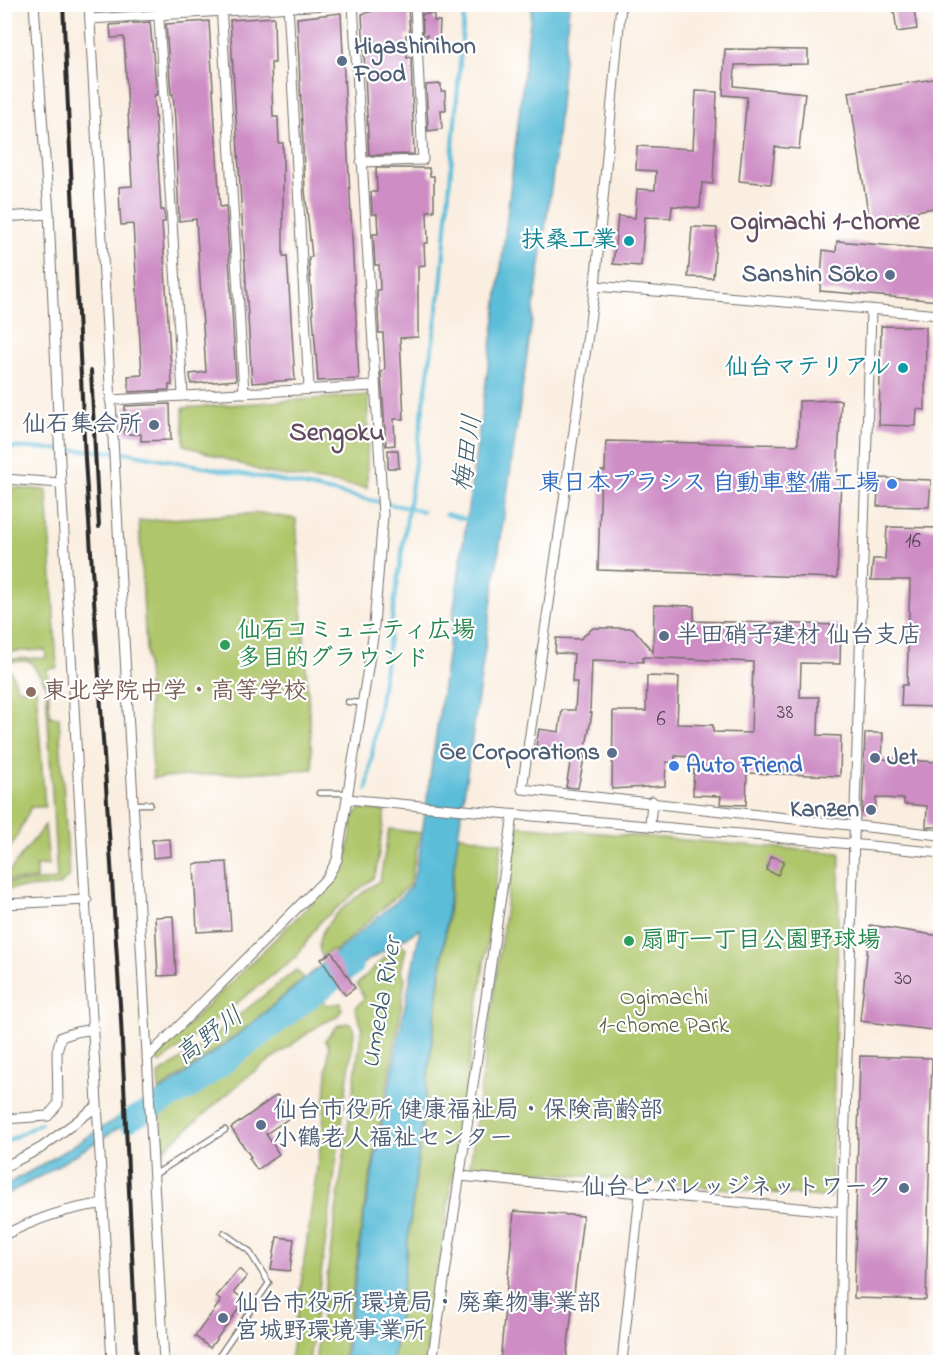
<svg xmlns="http://www.w3.org/2000/svg" width="945" height="1367" font-family="'Indie Flower','Klee One',sans-serif">
<rect width="100%" height="100%" fill="#fff"/>
<filter id="ink" filterUnits="userSpaceOnUse"><feTurbulence type="fractalNoise" baseFrequency=".0167" numOctaves="2"/><feDisplacementMap in="SourceGraphic" scale="12" xChannelSelector="R" yChannelSelector="G"/><feConvolveMatrix kernelMatrix="1 2 1 2 8 2 1 2 1" color-interpolation-filters="sRGB"/></filter>
<filter id="wash" filterUnits="userSpaceOnUse"><feTurbulence type="fractalNoise" baseFrequency=".008" numOctaves="4" result="noise"/><feDisplacementMap in="SourceGraphic" scale="24" xChannelSelector="R" yChannelSelector="G"/><feGaussianBlur stdDeviation="1.35" result="paint"/><feColorMatrix in="noise" values="0 0 0 0 0 0 0 0 0 0 0 0 0 0 0 0 0 1.4 0 .05"/><feComposite in="paint" operator="in"/></filter>
<g filter="url(#wash)">
<rect width="100%" height="100%" fill="#faeee0"/>
<!-- green -->
<g fill="#afc66b" stroke="#6d784b" stroke-width="1.5">
<polygon points="368,395 367,488 267,473 184,445 183,408"/>
<polygon points="5,487 47,490 57,668 47,669 50,717 59,717 69,876 59,886 5,889 5,883 57,880 46,685 30,661 5,662 5,659 46,658 45,650 5,652"/>
<polygon points="260,513 296,519 313,769 153,778 139,521"/>
<polygon points="5,671 11,671 18,689 36,688 45,807 31,807 14,842 5,853"/>
<polygon points="360,809 385,811 376,872 373,878 320,922 297,956 160,1063 157,1062 157,1055 327,888 347,856 354,815"/>
<polygon points="45,825 49,865 36,866 36,879 5,881 5,877"/>
<polygon points="517,826 840,853 831,1198 470,1166"/>
<path d="M389,829L420,833L410,884L334,952L332,950L322,956C306,927 361,895 380,880Z"/>
<polygon points="458,835 502,843 425,1362 393,1362"/>
<polygon points="400,943 406,948 401,971 405,978 400,1017 362,1221 343,1362 315,1362 362,1027 355,1009 364,998 357,984"/>
<polygon points="296,970 304,978 248,1026 159,1091 158,1075 200,1046"/>
<polygon points="320,995 327,1005 341,1003 342,1009 337,1017 321,1024 248,1076 162,1151 161,1106 191,1090"/>
<polygon points="346,1023 352,1024 354,1033 309,1362 290,1362 323,1125 329,1046 325,1040 337,1026"/>
</g>
<!-- water -->
<polygon fill="#5bbdd9" stroke="#437482" stroke-width="1.5" points="532,5 569,5 555,160 450,892 393,1362 345,1362 363,1221 420,929 296,1004 195,1081 41,1176 5,1195 5,1185 40,1166 168,1087 249,1026 398,900 412,885 419,855 495,318"/>
<g fill="none" stroke-linecap="round" stroke-linejoin="round">
<!-- stream -->
<g stroke="#5bbdd9" stroke-width="4">
<polyline points="4,447 124,452 286,482 422,511"/>
<polyline points="446,514 471,521"/>
<polyline points="367,789 441,287 465,4"/>
<polyline points="4,1143 41,1123"/>
</g>
<!-- river -->
<polyline stroke="#5bbdd9" stroke-width="22" points="128,1121 191,1088 352,966"/>
</g>
<g id="blocks">
<!-- building -->
<g fill="#ce8dc5">
<polygon points="893,4 913,4 917,29 897,32"/>
<polygon points="408,7 410,35 406,35 407,58 411,57 414,154 369,155 362,14 385,8"/>
<polygon points="341,13 359,379 318,381 309,264 309,257 312,257 305,191 297,18"/>
<polygon points="422,14 434,14 434,21 440,21 439,43 427,43 427,35 423,35"/>
<polygon points="274,17 275,63 271,63 273,117 278,117 279,143 283,143 283,256 287,256 295,380 252,383 230,20"/>
<polygon points="209,21 220,207 226,206 236,380 191,384 190,374 206,372 196,219 179,221 175,120 173,94 171,94 166,24"/>
<polygon points="150,22 157,95 154,95 161,210 164,210 165,222 162,222 172,385 169,385 169,390 129,392 128,376 142,375 133,224 121,225 120,212 119,187 132,186 124,37 111,38 110,25"/>
<polygon points="725,49 808,50 808,64 735,65 734,86 805,93 799,149 775,147 771,184 739,181 747,97 723,95"/>
<polygon points="940,78 940,207 869,219 849,92"/>
<polygon points="441,84 441,91 445,91 446,110 441,110 442,129 428,131 426,85"/>
<polygon points="696,91 717,92 713,184 702,183 700,208 672,206 671,218 645,217 641,266 613,264 618,216 635,218 637,189 655,190 656,171 636,170 637,146 693,149"/>
<polygon points="376,168 429,168 430,176 434,176 434,211 427,211 428,243 424,243 425,265 418,266 418,337 400,338 404,419 394,419 395,445 386,446 381,373 385,369 383,333 379,333 377,290 380,290 379,265 375,265 373,234 378,234 377,214 372,214 371,192 377,192"/>
<polygon points="692,227 717,228 713,278 688,277"/>
<polygon points="837,241 940,250 940,301 820,291 823,250 836,252"/>
<polygon points="881,326 926,327 925,410 917,409 916,426 879,425"/>
<polygon points="841,400 837,479 841,479 837,578 598,570 601,471 605,471 606,441 798,445 799,401"/>
<polygon points="170,404 171,440 141,441 141,434 124,434 125,406"/>
<polygon points="388,450 398,450 399,468 388,468"/>
<polygon points="879,478 931,480 929,507 877,506"/>
<polygon points="887,527 940,528 940,707 901,706 902,685 907,685 910,580 871,580 873,559 885,559"/>
<polygon points="654,605 694,606 694,621 841,625 840,664 801,663 800,697 819,697 818,735 841,736 840,776 747,773 746,805 720,804 721,796 693,795 694,757 675,756 675,763 666,762 665,786 612,789 613,711 646,711 647,676 679,677 677,724 713,725 713,732 751,733 753,662 643,657 643,662 592,660 590,712 592,713 582,769 578,788 566,787 572,752 536,746 539,729 559,732 562,710 575,710 577,682 572,682 574,654 555,653 556,638 580,639 593,628 633,628 653,652"/>
<polygon points="865,733 883,733 882,759 940,762 940,827 926,827 927,806 904,804 904,799 876,798 875,813 862,813"/>
<polygon points="170,839 171,856 153,858 152,840"/>
<polygon points="771,856 784,861 778,875 766,870"/>
<polygon points="227,862 231,930 197,932 194,864"/>
<polygon points="173,916 176,975 158,976 155,917"/>
<polygon points="870,925 940,936 940,1031 860,1021"/>
<polygon points="332,952 355,988 345,995 321,959"/>
<polygon points="860,1056 932,1058 926,1300 854,1298"/>
<polygon points="277,1095 292,1116 266,1134 279,1154 257,1170 249,1158 251,1157 231,1128"/>
<polygon points="514,1211 583,1216 566,1362 500,1362"/>
<polygon points="277,1237 294,1239 290,1271 271,1269"/>
<polygon points="239,1269 247,1276 234,1292 245,1300 210,1348 195,1336 221,1301 216,1297"/>
</g>
</g>
</g>
<g filter="url(#ink)">
<use href="#blocks" fill-opacity="0" stroke="#736f6a" stroke-width="1.5"/>
<g fill="none" stroke-linecap="round" stroke-linejoin="round">
<defs>
<g id="service">
<polyline points="348,702 363,703"/>
<polyline points="319,793 348,793"/>
<polyline points="133,804 150,804"/>
<polyline points="154,1175 225,1130"/>
<polyline points="215,1362 269,1283 249,1251 224,1233"/>
</g>
<g id="minor">
<polyline points="34,4 49,214 61,483 112,1362"/>
<polyline points="89,4 164,1362"/>
<polyline points="158,4 183,394"/>
<polyline points="221,4 244,393"/>
<polyline points="288,4 309,389"/>
<polyline points="621,4 595,286 522,789 940,835"/>
<polyline points="90,19 344,4"/>
<polyline points="361,162 423,160 415,4"/>
<polyline points="4,217 49,214"/>
<polyline points="595,286 940,315"/>
<polyline points="110,400 373,386"/>
<polyline points="4,479 61,483"/>
<path d="M348,799C545,819 743,832 940,853"/>
<polyline points="650,825 652,801"/>
<polyline points="4,904 87,900"/>
<polyline points="147,1058 327,878 337,860 373,637 383,516 353,4"/>
<polyline points="4,1119 48,1116 58,1104 57,1051 61,1037 76,1032 94,1029"/>
<polyline points="4,1167 41,1148 96,1107"/>
<polyline points="460,1176 842,1212 871,311"/>
<path d="M4,1235C36,1219 66,1208 101,1204"/>
<polyline points="432,1362 513,815"/>
<polyline points="622,1362 640,1194"/>
<polyline points="840,1362 842,1212"/>
</g>
</defs>
<!-- service casing -->
<use href="#service" stroke="#736f6a" stroke-width="7"/>
<!-- minor casing -->
<use href="#minor" stroke="#736f6a" stroke-width="11"/>
<!-- service -->
<use href="#service" stroke="#fff" stroke-width="4.5"/>
<!-- minor -->
<use href="#minor" stroke="#fff" stroke-width="9"/>
<!-- rail -->
<g stroke="#2b2b2b" stroke-width="4">
<polyline points="63,4 85,459 121,1020 137,1362"/>
<polyline points="91,371 99,527"/>
</g>
</g>
</g>
<!-- markers -->
<g fill="#5c6f8a" stroke="#fff" stroke-width="2">
<circle cx="342" cy="61" r="6"/>
<circle cx="890" cy="275" r="6"/>
<circle cx="154" cy="425" r="6"/>
<circle cx="664" cy="636" r="6"/>
<circle cx="612" cy="753" r="6"/>
<circle cx="875" cy="758" r="6"/>
<circle cx="871" cy="810" r="6"/>
<circle cx="261" cy="1125" r="6"/>
<circle cx="904" cy="1188" r="6"/>
<circle cx="223" cy="1318" r="6"/>
</g>
<g fill="#0f9aa8" stroke="#fff" stroke-width="2">
<circle cx="629" cy="241" r="6"/>
<circle cx="903" cy="368" r="6"/>
</g>
<g fill="#3f7fe0" stroke="#fff" stroke-width="2">
<circle cx="892" cy="484" r="6"/>
<circle cx="674" cy="766" r="6"/>
</g>
<g fill="#2e9e5b" stroke="#fff" stroke-width="2">
<circle cx="225" cy="645" r="6"/>
<circle cx="629" cy="941" r="6"/>
</g>
<circle fill="#8d6e63" stroke="#fff" stroke-width="2" cx="31" cy="692" r="6"/>
<g text-anchor="middle" dominant-baseline="central" stroke-width="4.5" stroke-linejoin="round" paint-order="stroke">
<!-- number labels -->
<g font-size="21" fill="#544452">
<text x="913" y="542">16</text>
<text x="785" y="713">38</text>
<text x="661" y="720">6</text>
<text x="903" y="979">30</text>
</g>
<!-- service labels -->
<g font-size="24" font-weight="bold" fill="#4e5e75" stroke="#fff" text-anchor="start">
<text x="354" y="47">Higashinihon<tspan x="354" dy="28">Food</tspan></text>
<text x="878" y="275" text-anchor="end">Sanshin Sōko</text>
<text x="142" y="425" text-anchor="end">仙石集会所</text>
<text x="676" y="636">半田硝子建材 仙台支店</text>
<text x="600" y="753" text-anchor="end">Ōe Corporations</text>
<text x="887" y="758">Jet</text>
<text x="859" y="810" text-anchor="end">Kanzen</text>
<text x="273" y="1111">仙台市役所 健康福祉局・保険高齢部<tspan x="273" dy="28">小鶴老人福祉センター</tspan></text>
<text x="892" y="1188" text-anchor="end">仙台ビバレッジネットワーク</text>
<text x="235" y="1304">仙台市役所 環境局・廃棄物事業部<tspan x="235" dy="28">宮城野環境事業所</tspan></text>
</g>
<!-- culture labels -->
<g font-size="24" font-weight="bold" fill="#0d838f" stroke="#fff" text-anchor="end">
<text x="617" y="241">扶桑工業</text>
<text x="891" y="368">仙台マテリアル</text>
</g>
<!-- shop labels -->
<g font-size="24" font-weight="bold" fill="#366cbe" stroke="#fff" text-anchor="end">
<text x="880" y="484">東日本プラシス 自動車整備工場</text>
<text x="686" y="766" text-anchor="start">Auto Friend</text>
</g>
<!-- leisure labels -->
<g font-size="24" font-weight="bold" fill="#27864d" stroke="#fff" text-anchor="start">
<text x="237" y="631">仙石コミュニティ広場<tspan x="237" dy="28">多目的グラウンド</tspan></text>
<text x="641" y="941">扇町一丁目公園野球場</text>
</g>
<!-- education labels -->
<g font-size="24" font-weight="bold" fill="#785e54" stroke="#fff" text-anchor="start">
<text x="43" y="692">東北学院中学・高等学校</text>
</g>
<!-- park labels -->
<g font-size="24" fill="#596141" stroke="#fff">
<text x="664" y="998">Ogimachi<tspan x="664" dy="28">1-chome Park</tspan></text>
</g>
<!-- neighbourhood labels -->
<g font-size="26" font-weight="bold" fill="#644d61" stroke="#fff">
<text x="825" y="223">Ogimachi 1-chome</text>
</g>
<!-- water labels -->
<g font-size="26" font-style="italic" fill="#3c5e68" stroke="#fff">
<text transform="translate(469 453) rotate(-82)">梅田川</text>
<text transform="translate(383 1003) rotate(-80)">Umeda River</text>
<text transform="translate(210 1037) rotate(-37)">高野川</text>
</g>
<!-- quarter labels -->
<g font-size="27" font-weight="bold" fill="#644d61" stroke="#fff">
<text x="337" y="433">Sengoku</text>
</g>
</g>
<!-- margin -->
<rect width="945" height="1367" fill="none" stroke="#fff" stroke-width="24"/>
</svg>
